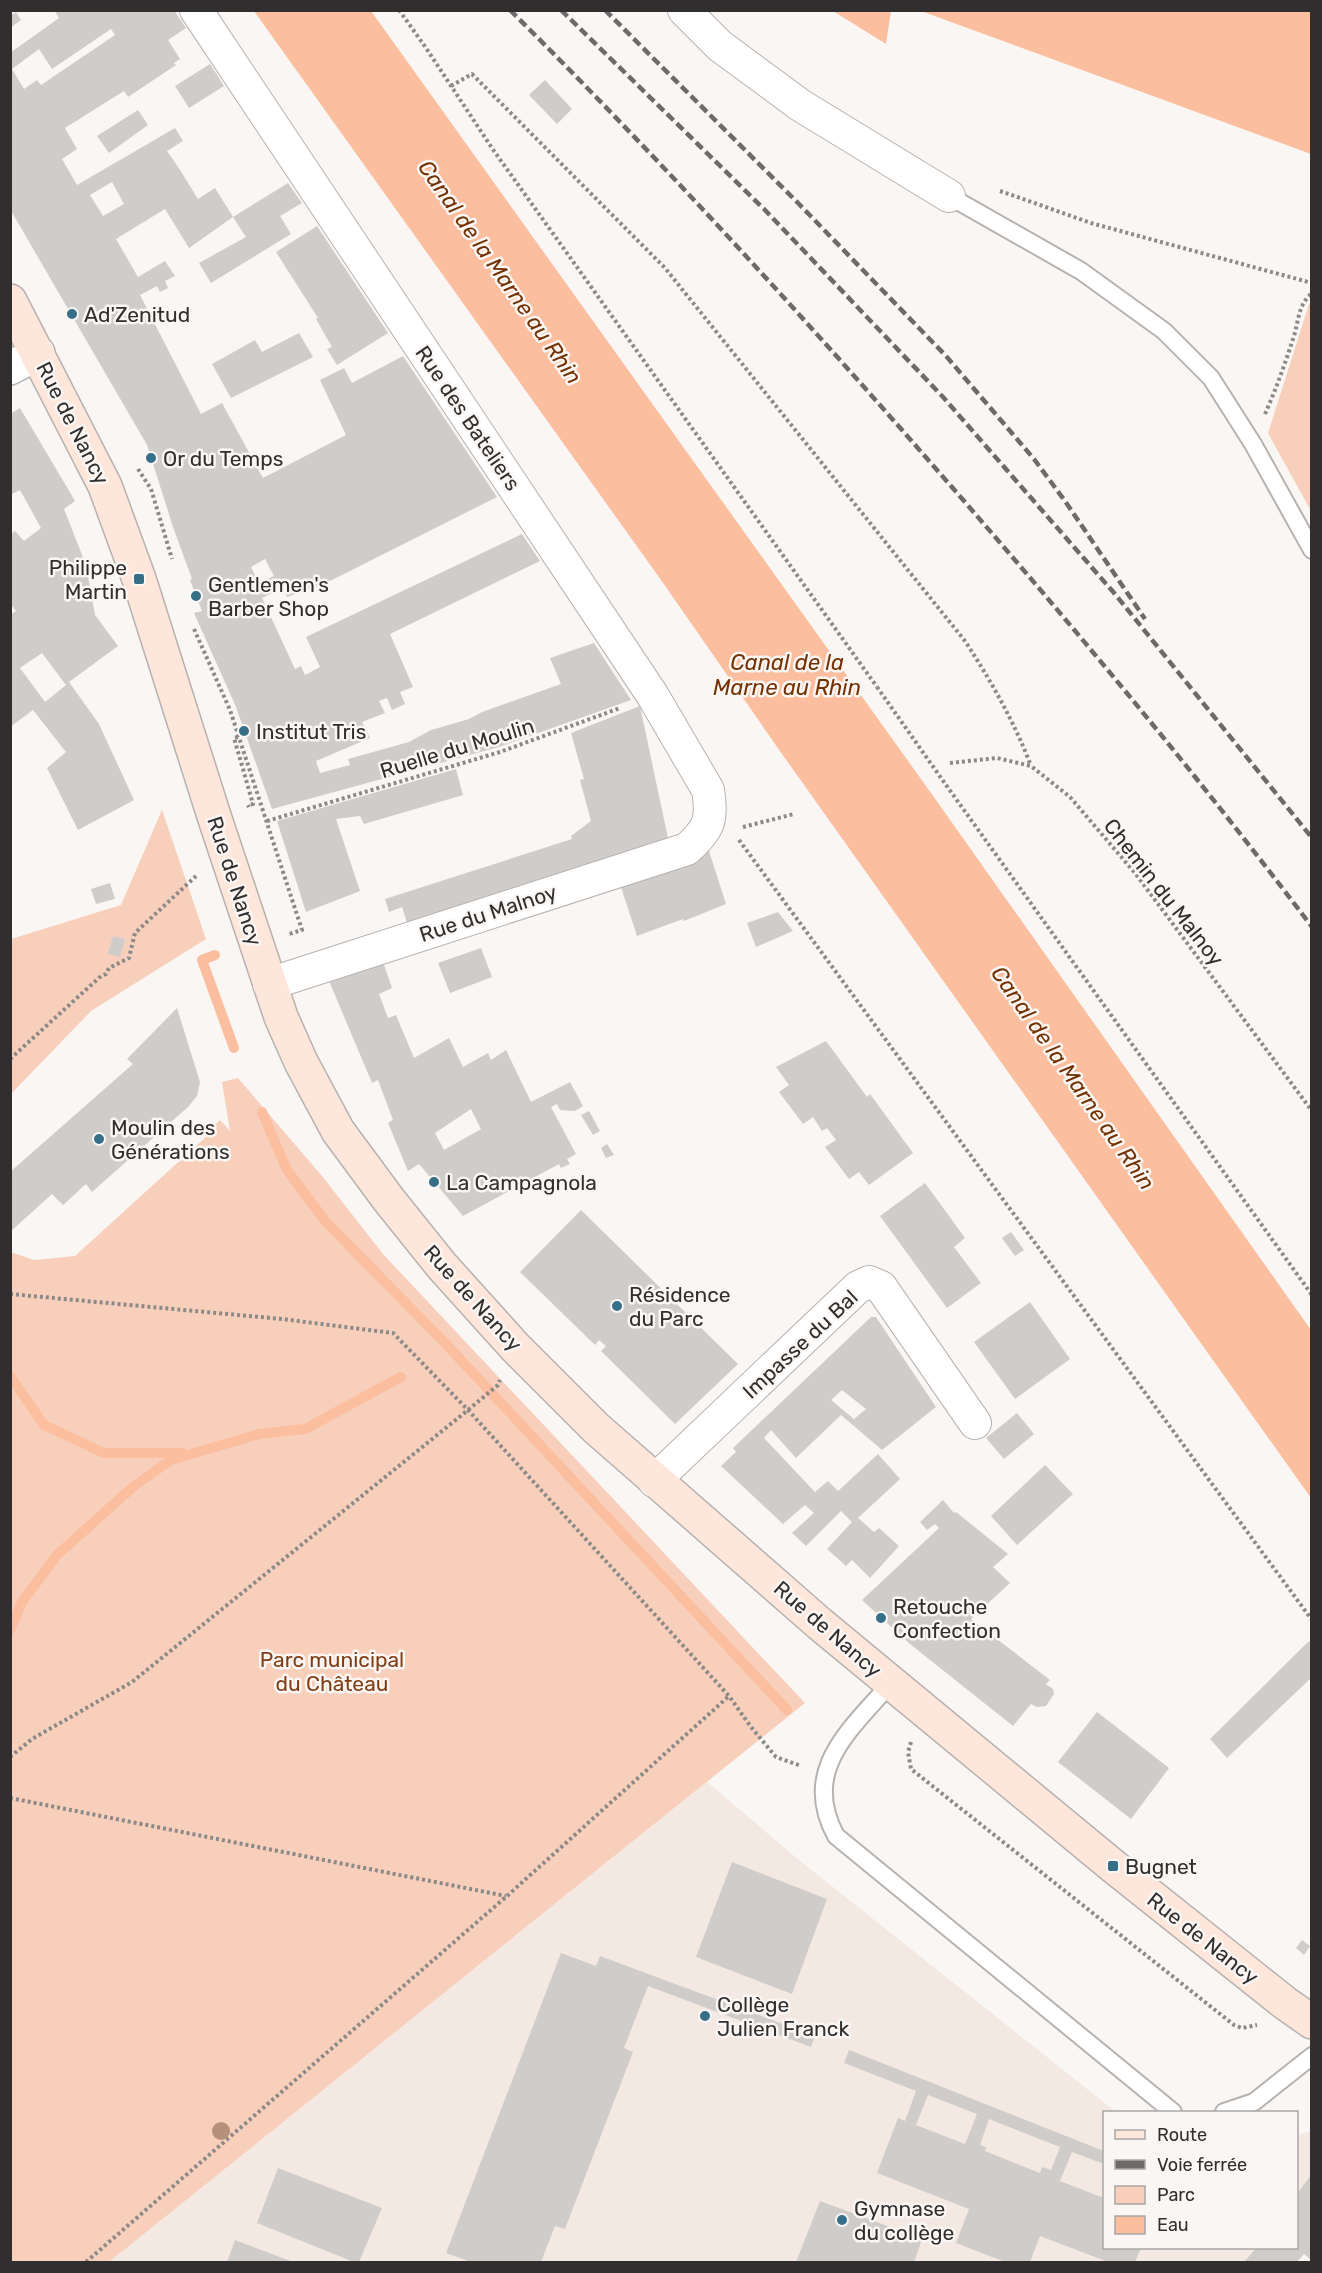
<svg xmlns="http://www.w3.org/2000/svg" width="1322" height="2273" font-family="Rubik,sans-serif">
<rect width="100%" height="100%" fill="#faf6f4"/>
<!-- built -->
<g fill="#f3e8e2">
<polygon points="707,1782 799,1860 1116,2112 1104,2112 1104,2248 1256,2248 1244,2262 109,2262"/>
<polygon points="1311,2131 1311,2175 1297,2195 1296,2135"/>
</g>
<!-- green -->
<g fill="#f8cfbb">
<polygon points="1309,304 1312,305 1311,511 1268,433"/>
<polygon points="162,810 206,939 91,1011 11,1094 11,939 121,905"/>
<polygon points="238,1078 322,1176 383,1254 805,1703 109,2262 11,2262 11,1252 34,1260 75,1256 208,1135 206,1133 220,1120 230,1131 222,1082"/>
</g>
<!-- water -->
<g fill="#fbbe9f">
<polygon points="254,11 371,11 931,793 1311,1330 1311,1498 782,754 661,580"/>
<polygon points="832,11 891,11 886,44 833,11"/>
<polygon points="921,11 1311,11 1311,154"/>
</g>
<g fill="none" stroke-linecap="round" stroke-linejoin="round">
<!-- stream -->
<g stroke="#fbbe9f" stroke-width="10">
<polyline points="215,955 202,960 234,1048"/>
<polyline points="262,1112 287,1170 326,1222 445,1343 787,1710"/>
<polyline points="10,1376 44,1425 104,1453 182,1453"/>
<polyline points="10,1630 22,1602 57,1555 134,1486 171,1460 259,1434 305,1429 401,1377"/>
</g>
</g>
<!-- building -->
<g fill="#d0ccca" fill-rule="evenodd">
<path d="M54,10H174L186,28L168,40L180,59L174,63L176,65L128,97L124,91L65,128L77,149L62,159L77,185L175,128L183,141L167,151L180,170L198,199L215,188L233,217L189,248L165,209L116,239L138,277L165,261L175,276L165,281L168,288L160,292L157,286L140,295L201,414L222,403L263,478L346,435L320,380L344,368L352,383L403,356L497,497L328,582L287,597L283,588L262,598L295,669L301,666L305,675L320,667L306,637L522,534L540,561L390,634L413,687L400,692L405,704L392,710L387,698L379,701L385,713L362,722L370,738L316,761L320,773L350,765L348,759L409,742L431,730L469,719L482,712L561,684L550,658L594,643L631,700L499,747L272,809L236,707L194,613L202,611L190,580L192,579L173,527L147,445L10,209V53L59,18ZM111,29L115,35L41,85L37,80L24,89L12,69L39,49L52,69ZM112,182L124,204L103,216L90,195ZM265,559L274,576L259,583L251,567Z"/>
<polygon points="16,12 21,20 10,28 10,16"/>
<polygon points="210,64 224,86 189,108 175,86"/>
<polygon points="545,80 572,109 557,124 529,95"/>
<polygon points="138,110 148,125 109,153 97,136"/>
<polygon points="288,183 302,203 280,216 291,234 211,283 199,263 246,237 233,217"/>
<polygon points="317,226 388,333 337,365 327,349 332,347 316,319 318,318 276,252"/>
<polygon points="299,333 313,357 231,398 212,364 255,340 262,352"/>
<path d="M20,408L75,501L64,509L86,565L95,615L118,646L69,682L99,724L134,800L78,830L47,768L66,752L33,710L10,727V615L16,611L10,603V535L15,531L24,541L41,528L20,490L10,495V414ZM42,653L66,685L45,702L20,668Z"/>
<polygon points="640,706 669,843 408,926 402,907 389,912 385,899 572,839 571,836 591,821 580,780 584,779 571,733"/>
<polygon points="456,769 463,795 364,824 360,816 336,819 360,891 306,912 277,821"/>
<polygon points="708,848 726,904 684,921 683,919 637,936 618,878"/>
<polygon points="110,883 115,899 96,904 91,889"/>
<polygon points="778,912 793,931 756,947 747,923"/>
<polygon points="113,936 125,939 120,957 108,954"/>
<polygon points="481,948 492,977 450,993 438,963"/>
<path d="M382,959L392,988L379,994L388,1018L396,1015L414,1058L449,1038L463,1067L488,1053L491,1060L506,1050L531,1102L570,1082L583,1106L575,1111L560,1110L557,1104L551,1107L576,1154L567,1159L570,1164L561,1168L559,1164L463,1216L419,1164L408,1171L388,1123L393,1120L378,1080L372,1083L327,976ZM471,1109L481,1129L444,1150L435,1133Z"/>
<polygon points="177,1008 200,1082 197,1096 188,1107 92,1192 86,1184 63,1205 52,1194 10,1232 10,1172 133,1064 127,1059"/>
<polygon points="826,1041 867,1097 870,1094 913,1153 869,1185 859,1172 849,1179 825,1147 836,1140 827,1128 822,1131 813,1117 803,1124 779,1092 789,1085 776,1067"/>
<polygon points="589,1111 600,1131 593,1135 581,1115"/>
<polygon points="607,1144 614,1155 606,1158 601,1148"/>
<polygon points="925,1183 965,1238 954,1247 981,1283 947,1308 880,1216"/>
<polygon points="581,1210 738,1364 675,1424 601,1351 606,1346 599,1340 595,1345 520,1272"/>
<polygon points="1011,1232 1024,1250 1015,1256 1002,1238"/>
<polygon points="1030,1302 1070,1359 1015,1399 974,1342"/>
<path d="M871,1317H876L936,1407L882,1450L841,1415L796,1458L771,1430L764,1438L815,1492L828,1481L838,1491L878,1454L900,1479L858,1518L874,1532L879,1528L899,1546L870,1578L852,1560L846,1566L827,1549L852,1522L841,1511L806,1546L792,1533L814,1513L805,1505L783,1524L721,1466L736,1452L733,1448ZM842,1390L866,1409L854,1419L831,1400Z"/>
<polygon points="1017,1413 1034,1434 1004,1459 986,1438"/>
<polygon points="1045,1465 1073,1494 1017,1545 991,1516"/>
<polygon points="943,1500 954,1513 956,1512 1008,1554 993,1567 1010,1583 971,1619 1050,1680 1046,1684 1053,1689 1054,1694 1046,1706 1037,1707 1031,1704 1013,1726 910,1644 862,1600 939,1528 935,1524 927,1530 920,1522"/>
<polygon points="1309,1641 1311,1644 1311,1678 1227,1758 1210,1739"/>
<polygon points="1097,1712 1169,1768 1131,1819 1058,1762"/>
<polygon points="732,1862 827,1899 792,1994 696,1957"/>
<polygon points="1302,1940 1310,1946 1304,1955 1296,1948"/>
<polygon points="561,1953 596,1966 600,1956 815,2036 811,2047 648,1986 624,2048 633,2052 565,2229 555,2226 541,2262 471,2262 446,2253"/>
<path d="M849,2050L1104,2151V2164L1072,2152L1060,2181L1104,2198V2247L1141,2248L1135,2262H1108L1040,2236L1030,2262H1005L956,2243L969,2209L877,2173L898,2118L905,2121L916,2091L844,2063ZM928,2095L977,2114L965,2144L916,2125ZM989,2119L1060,2147L1051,2170L1042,2167L1040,2173L985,2151L986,2147L980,2145Z"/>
<polygon points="278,2168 382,2208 359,2262 354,2262 257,2223"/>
<polygon points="1311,2175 1311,2260 1304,2254 1297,2262 1244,2262 1256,2248 1296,2248 1296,2195"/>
<polygon points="820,2201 922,2239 914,2262 796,2262"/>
<polygon points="235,2240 293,2262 227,2262"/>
</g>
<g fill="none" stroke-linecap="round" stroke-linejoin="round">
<defs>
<g id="service">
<polyline points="949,196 1081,271 1164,331 1211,378 1253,444 1312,550"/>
<path d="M891,1683C850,1730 800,1770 836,1836L1173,2112"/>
<polyline points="1224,2112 1254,2102 1312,2056"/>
</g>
<g id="minor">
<path d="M196,10L653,696L708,790C713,820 709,829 687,849L269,984"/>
<polyline points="684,10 720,46 800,105 949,196"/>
<polyline points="654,1481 858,1287 869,1282 881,1287 975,1423"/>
</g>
<polyline id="tertiary" points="10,368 38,353"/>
<polyline id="secondary" points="10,301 105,486 139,579 214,816 281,1017 301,1062 338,1131 389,1200 442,1266 515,1347 596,1428 820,1624 1113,1866 1285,2003 1312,2022"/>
</defs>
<!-- service casing -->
<use href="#service" stroke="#b6b2b0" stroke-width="20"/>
<!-- minor casing -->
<use href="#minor" stroke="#b6b2b0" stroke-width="34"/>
<!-- tertiary casing -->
<use href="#tertiary" stroke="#b6b2b0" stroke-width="36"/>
<!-- secondary casing -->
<use href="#secondary" stroke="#b6b2b0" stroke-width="36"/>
<!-- path -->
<g stroke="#8c8989" stroke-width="4" stroke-dasharray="3 3" stroke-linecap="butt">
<polyline points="399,10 424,45 494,151 877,687"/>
<path d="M451,86L472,74L665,268L965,641C991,681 1014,721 1031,766"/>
<polyline points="1000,191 1091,223 1312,283"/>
<path d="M1265,414C1276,389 1285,364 1293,339C1299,322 1297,306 1312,293"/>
<polyline points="138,469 151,489 172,559"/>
<polyline points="194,629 230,710 302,930 289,934"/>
<polyline points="238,737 234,738 253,804 248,805 249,807"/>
<polyline points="950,763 997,758 1031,766 1070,797 1135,873 1312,1111"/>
<polyline points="946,785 1312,1295"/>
<polyline points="267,821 500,752 620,708"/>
<polyline points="743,827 794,814"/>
<polyline points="739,840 1312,1620"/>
<polyline points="10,1059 101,976 106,974 109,968 129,958 135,933 196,876"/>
<polyline points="10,1294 282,1319 393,1333 468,1410 729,1696 751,1727 776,1757 801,1766"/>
<polyline points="911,1742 908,1752 911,1769 1234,2025 1242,2028 1257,2025"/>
<polyline points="10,1757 32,1739 132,1682 468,1410 498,1385 500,1380"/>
<polyline points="10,1798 506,1896"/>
<polyline points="86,2262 507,1896 729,1696"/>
</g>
<!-- service -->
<use href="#service" stroke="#fff" stroke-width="16"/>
<!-- minor -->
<use href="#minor" stroke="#fff" stroke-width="32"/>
<!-- tertiary -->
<use href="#tertiary" stroke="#fff" stroke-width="33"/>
<!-- secondary -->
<use href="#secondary" stroke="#fee6da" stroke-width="33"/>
<!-- rail -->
<g stroke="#6d6b6a" stroke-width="4.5" stroke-dasharray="9 4.5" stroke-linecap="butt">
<path d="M510,10C654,153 790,302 923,454C1058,608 1188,763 1312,927"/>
<polyline points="561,10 765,210 943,397 1115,594 1312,838"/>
<polyline points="605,10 799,204 946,356 1034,459 1065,501 1145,619"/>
</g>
<!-- path-bridge -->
<polyline stroke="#8c8989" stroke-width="4" stroke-dasharray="3 3" stroke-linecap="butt" points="877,687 946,785"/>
</g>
<!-- trees -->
<circle fill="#b79079" cx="221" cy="2131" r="9"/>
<!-- markers -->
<g fill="#356f88" stroke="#faf6f4" stroke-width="2">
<circle cx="72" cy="314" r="6"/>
<circle cx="151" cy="458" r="6"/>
<rect x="133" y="573" width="12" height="12" rx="3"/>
<circle cx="196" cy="596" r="6"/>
<circle cx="244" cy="731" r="6"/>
<circle cx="99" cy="1139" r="6"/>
<circle cx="434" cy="1182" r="6"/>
<circle cx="617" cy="1306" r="6"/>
<circle cx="881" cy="1618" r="6"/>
<rect x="1107" y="1860" width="12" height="12" rx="3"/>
<circle cx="705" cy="2016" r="6"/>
<circle cx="842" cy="2220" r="6"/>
</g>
<g text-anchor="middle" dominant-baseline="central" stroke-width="5" stroke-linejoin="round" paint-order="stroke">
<!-- poi labels -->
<g font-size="21" fill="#302e2e" stroke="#faf6f4" text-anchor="start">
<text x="84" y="314">Ad'Zenitud</text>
<text x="163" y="458">Or du Temps</text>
<text x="127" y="567" text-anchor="end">Philippe<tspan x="127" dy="24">Martin</tspan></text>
<text x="208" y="584">Gentlemen's<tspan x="208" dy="24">Barber Shop</tspan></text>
<text x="256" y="731">Institut Tris</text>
<text x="111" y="1127">Moulin des<tspan x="111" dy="24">Générations</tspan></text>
<text x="446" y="1182">La Campagnola</text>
<text x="629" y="1294">Résidence<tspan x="629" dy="24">du Parc</tspan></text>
<text x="893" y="1606">Retouche<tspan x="893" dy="24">Confection</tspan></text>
<text x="1125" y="1866">Bugnet</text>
<text x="717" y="2004">Collège<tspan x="717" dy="24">Julien Franck</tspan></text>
<text x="854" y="2208">Gymnase<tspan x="854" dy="24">du collège</tspan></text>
</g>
<!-- street labels -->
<g font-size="21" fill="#302e2e" stroke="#faf6f4">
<text transform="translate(468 418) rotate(56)">Rue des Bateliers</text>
<text transform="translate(73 423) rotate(63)">Rue de Nancy</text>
<text transform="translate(457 748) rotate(-17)">Ruelle du Moulin</text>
<text transform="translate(235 881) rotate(72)">Rue de Nancy</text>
<text transform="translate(1164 892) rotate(52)">Chemin du Malnoy</text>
<text transform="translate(488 913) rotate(-18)">Rue du Malnoy</text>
<text transform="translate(473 1298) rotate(48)">Rue de Nancy</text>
<text transform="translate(800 1344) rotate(-43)">Impasse du Bal</text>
<text transform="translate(828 1629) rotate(41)">Rue de Nancy</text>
<text transform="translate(1203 1938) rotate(38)">Rue de Nancy</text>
</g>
<!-- park labels -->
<g font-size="21" fill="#803d14" stroke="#faf6f4">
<text x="332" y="1659">Parc municipal<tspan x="332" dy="24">du Château</tspan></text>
</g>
<!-- water labels -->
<g font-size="22" font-style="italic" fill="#733102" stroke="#faf6f4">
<text transform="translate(500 272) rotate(55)">Canal de la Marne au Rhin</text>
<text x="787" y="662">Canal de la<tspan x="787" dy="25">Marne au Rhin</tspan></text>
<text transform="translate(1073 1078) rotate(55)">Canal de la Marne au Rhin</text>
</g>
</g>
<!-- border -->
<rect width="1322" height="2273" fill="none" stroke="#302e2e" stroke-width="24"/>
<!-- legend -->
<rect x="1103" y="2111" width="195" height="138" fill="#faf6f4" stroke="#a9a6a5" stroke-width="1.5"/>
<rect x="1115" y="2130" width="30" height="9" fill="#fee6da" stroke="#a9a6a5" stroke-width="1.5"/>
<text x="1157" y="2141" font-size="18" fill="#302e2e">Route</text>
<rect x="1115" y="2160" width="30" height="9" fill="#6d6b6a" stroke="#a9a6a5" stroke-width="1.5"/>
<text x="1157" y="2171" font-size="18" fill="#302e2e">Voie ferrée</text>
<rect x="1115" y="2186" width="30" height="18" fill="#f8cfbb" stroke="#a9a6a5" stroke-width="1.5"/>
<text x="1157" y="2201" font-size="18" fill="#302e2e">Parc</text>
<rect x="1115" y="2216" width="30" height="18" fill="#fbbe9f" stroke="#a9a6a5" stroke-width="1.5"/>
<text x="1157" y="2231" font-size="18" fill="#302e2e">Eau</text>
</svg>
